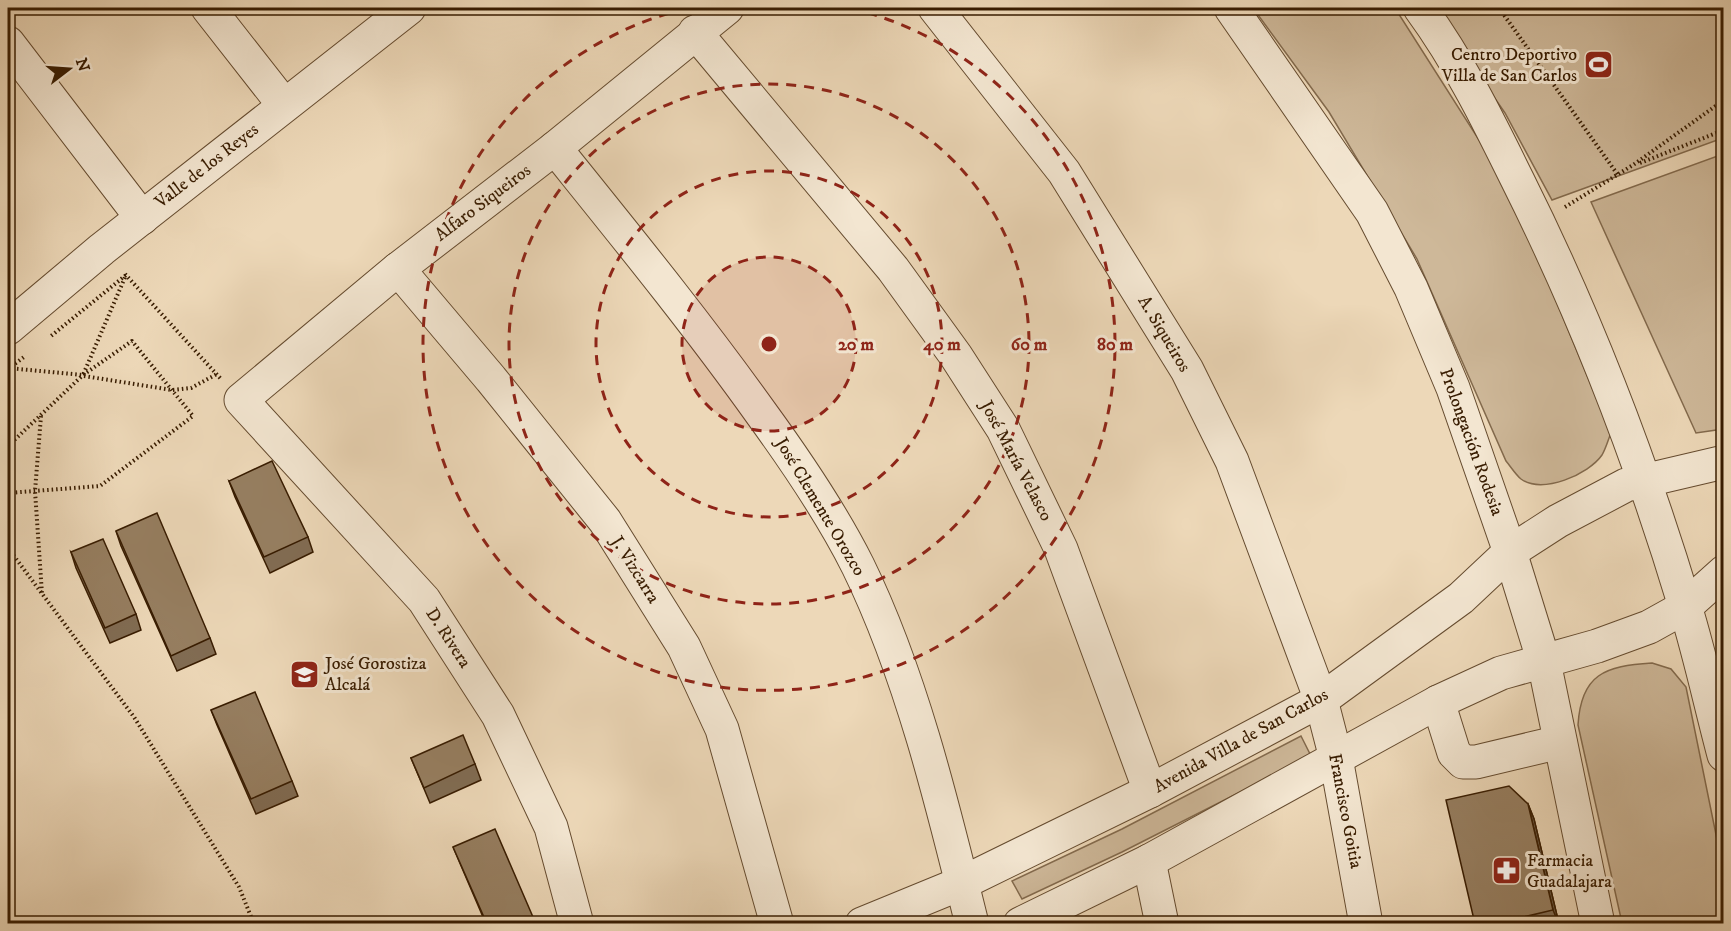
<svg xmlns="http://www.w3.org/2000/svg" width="1731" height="931" font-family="'IM FELL DW Pica',serif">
<rect width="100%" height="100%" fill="#edd8b8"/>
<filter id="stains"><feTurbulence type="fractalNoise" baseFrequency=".00333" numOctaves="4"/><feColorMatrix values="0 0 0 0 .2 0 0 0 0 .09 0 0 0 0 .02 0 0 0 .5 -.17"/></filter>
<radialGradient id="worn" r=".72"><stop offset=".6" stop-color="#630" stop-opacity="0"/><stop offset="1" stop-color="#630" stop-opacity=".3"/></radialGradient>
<!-- grass -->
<g fill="#ceb899" stroke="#836a4d" stroke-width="1.5">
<path d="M1253,8H1395L1509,187L1611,433C1608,440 1606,448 1602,455C1589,474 1542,495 1521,479C1516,475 1511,467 1506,461L1417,259L1329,112Z"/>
<polygon points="1432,8 1723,8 1723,138 1552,200 1505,113"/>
<polygon points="1723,154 1723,429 1696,433 1591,202"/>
<path d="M1652,663L1671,669L1686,687L1723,869V923H1622L1578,725C1581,674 1605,666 1652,663Z"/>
<polygon points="1301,736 1311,756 1122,852 1022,899 1012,881 1122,829"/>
</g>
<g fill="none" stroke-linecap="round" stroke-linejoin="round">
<defs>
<g id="minor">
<polyline points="208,8 284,105"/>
<polyline points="935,8 1064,172 1187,370 1232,461 1321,700 1336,758 1366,924"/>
<polyline points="1231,8 1372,212 1411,288 1453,388 1510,552 1544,662 1598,924"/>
<path d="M1420,8C1459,61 1489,122 1518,181C1586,317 1641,460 1685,606C1700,655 1711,706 1724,755"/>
<polyline points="695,32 893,269 956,356 1003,429 1061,549 1150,791"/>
<polyline points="8,43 142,218"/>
<path d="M555,148C625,235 696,322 761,413C796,461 831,512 858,566C911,674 943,806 972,924"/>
<polyline points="398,269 491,379 605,521 684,647 722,729 777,924"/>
<polyline points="8,328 102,249 409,8"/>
<polyline points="1438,702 1454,753 1463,762 1476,762 1560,742"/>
<polyline points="1149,861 1162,924"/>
<polyline points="577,924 551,827 498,715 424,600 241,400 398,269 555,148 727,8"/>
<polyline points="862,924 962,883 1150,791 1321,700 1461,598 1510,552 1558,521 1626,485 1724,462"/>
<polyline points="1020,924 1149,861 1438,702 1501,673 1597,646 1649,627 1685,607 1724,572"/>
</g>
</defs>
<!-- minor casing -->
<use href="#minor" stroke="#654b2f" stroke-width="35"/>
<!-- path -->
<g stroke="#381c01" stroke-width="4" stroke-dasharray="1.5 3" stroke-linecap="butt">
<polyline points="1499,8 1618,175"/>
<polyline points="1640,163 1724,130"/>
<polyline points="1565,207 1633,165 1724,100"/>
<polyline points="125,274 221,379"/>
<polyline points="8,368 83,375 126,275 51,336"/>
<polyline points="8,369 24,357"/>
<polyline points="84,376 172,390 191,388 217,374"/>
<polyline points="41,416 35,491 42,594"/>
<polyline points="8,446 83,375 132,341 193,416 100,486 8,493"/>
<polyline points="8,548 134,717 239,887 254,924"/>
</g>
<!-- minor -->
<use href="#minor" stroke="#f3e6d1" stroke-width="33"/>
</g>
<!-- wall -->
<g fill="#816c53" stroke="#381c01" stroke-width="1.5">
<polygon points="229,481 308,537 313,552 270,573 235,497"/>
<polygon points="116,531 210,638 216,654 177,671 121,546"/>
<polygon points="71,552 136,614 141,630 110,643 76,568"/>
<polygon points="211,710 292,781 298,796 256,814 217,725"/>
<polygon points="411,758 475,764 481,780 430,803"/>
<polygon points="1528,804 1534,819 1559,924 1475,924"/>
<polygon points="453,847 536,924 486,924"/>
</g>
<!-- shaded-wall -->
<polygon fill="#695843" stroke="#381c01" stroke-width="1.5" points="1528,804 1534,819 1559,924 1553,910"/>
<!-- building -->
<g fill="#967e60" stroke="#381c01" stroke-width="1.5">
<polygon points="272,461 308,537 264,557 229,481"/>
<polygon points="157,513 210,638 171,656 116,531"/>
<polygon points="103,539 136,614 105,628 71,552"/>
<polygon points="255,692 292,781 251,799 211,710"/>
<polygon points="463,735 475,764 424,788 411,758"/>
<polygon points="1509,786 1528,804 1553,910 1494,924 1475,924 1446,800"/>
<polygon points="495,829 536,924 487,924 453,847"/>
</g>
<!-- distance rings -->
<circle cx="769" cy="344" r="87" fill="#8f2418" fill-opacity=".12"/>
<g fill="none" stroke="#8f2418" stroke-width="3" stroke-dasharray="10 8">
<circle cx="769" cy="344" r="87"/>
<circle cx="769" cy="344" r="173"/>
<circle cx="769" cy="344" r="260"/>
<path d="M850 8A346 346 0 1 1 688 8"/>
</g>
<!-- icons -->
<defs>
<symbol id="stadium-square" viewBox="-11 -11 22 22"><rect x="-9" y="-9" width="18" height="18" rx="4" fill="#8f2418" stroke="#f3e6d1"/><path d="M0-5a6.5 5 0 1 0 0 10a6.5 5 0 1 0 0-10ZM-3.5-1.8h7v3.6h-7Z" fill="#fff"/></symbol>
<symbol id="school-square" viewBox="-11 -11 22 22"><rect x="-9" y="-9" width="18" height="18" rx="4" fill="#8f2418" stroke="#f3e6d1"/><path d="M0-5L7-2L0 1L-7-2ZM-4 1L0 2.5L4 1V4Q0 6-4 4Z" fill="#fff"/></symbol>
<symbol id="pharmacy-square" viewBox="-11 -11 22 22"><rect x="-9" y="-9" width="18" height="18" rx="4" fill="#8f2418" stroke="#f3e6d1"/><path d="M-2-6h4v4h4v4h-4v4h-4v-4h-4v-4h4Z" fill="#fff"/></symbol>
</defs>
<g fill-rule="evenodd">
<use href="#stadium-square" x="1582" y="48" width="33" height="33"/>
<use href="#school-square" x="288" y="658" width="33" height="33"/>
<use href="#pharmacy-square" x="1490" y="854" width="33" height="33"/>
</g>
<g text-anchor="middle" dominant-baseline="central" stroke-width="6" stroke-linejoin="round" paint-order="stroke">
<!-- poi labels -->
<g font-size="18" fill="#381c01" stroke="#f3e6d1" text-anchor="start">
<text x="1577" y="55" text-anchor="end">Centro Deportivo<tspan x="1577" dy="21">Villa de San Carlos</tspan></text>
<text x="325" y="664">José Gorostiza<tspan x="325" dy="21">Alcalá</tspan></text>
<text x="1527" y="861">Farmacia<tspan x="1527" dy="21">Guadalajara</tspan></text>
</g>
<!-- street labels -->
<g font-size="18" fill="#381c01" stroke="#f3e6d1">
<text transform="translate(207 166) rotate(-38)">Valle de los Reyes</text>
<text transform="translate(483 203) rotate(-37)">Alfaro Siqueiros</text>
<text transform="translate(1164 334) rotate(59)">A. Siqueiros</text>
<text transform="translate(1471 442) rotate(70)">Prolongación Rodesia</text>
<text transform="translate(1016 461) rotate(62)">José María Velasco</text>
<text transform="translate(820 507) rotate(59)">José Clemente Orozco</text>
<text transform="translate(635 570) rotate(58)">J. Vizcarra</text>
<text transform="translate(448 638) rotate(57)">D. Rivera</text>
<text transform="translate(1241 741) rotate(-29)">Avenida Villa de San Carlos</text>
<text transform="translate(1345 811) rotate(79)">Francisco Goitia</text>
</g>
</g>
<circle cx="769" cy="344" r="9" fill="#8f2418" stroke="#f3e6d1" stroke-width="3"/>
<g font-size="18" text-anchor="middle" font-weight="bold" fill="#8f2418" stroke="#f3e6d1" stroke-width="6" stroke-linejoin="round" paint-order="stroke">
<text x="856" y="350">20 m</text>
<text x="942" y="350">40 m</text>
<text x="1029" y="350">60 m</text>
<text x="1115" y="350">80 m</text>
</g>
<!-- margin -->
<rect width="1731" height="931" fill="none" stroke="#edd8b8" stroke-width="30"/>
<rect x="9" y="9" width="1713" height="913" fill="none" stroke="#381c01" stroke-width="3"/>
<rect x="15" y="15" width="1701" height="901" fill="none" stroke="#381c01" stroke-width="1.5"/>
<!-- north arrow -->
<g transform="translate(69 69) rotate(73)" stroke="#f3e6d1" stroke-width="4.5" paint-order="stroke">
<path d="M0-4.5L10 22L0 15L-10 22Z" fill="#381c01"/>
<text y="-9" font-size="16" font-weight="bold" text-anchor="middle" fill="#381c01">N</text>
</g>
<rect width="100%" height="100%" filter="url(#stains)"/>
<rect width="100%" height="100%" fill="url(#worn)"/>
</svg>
